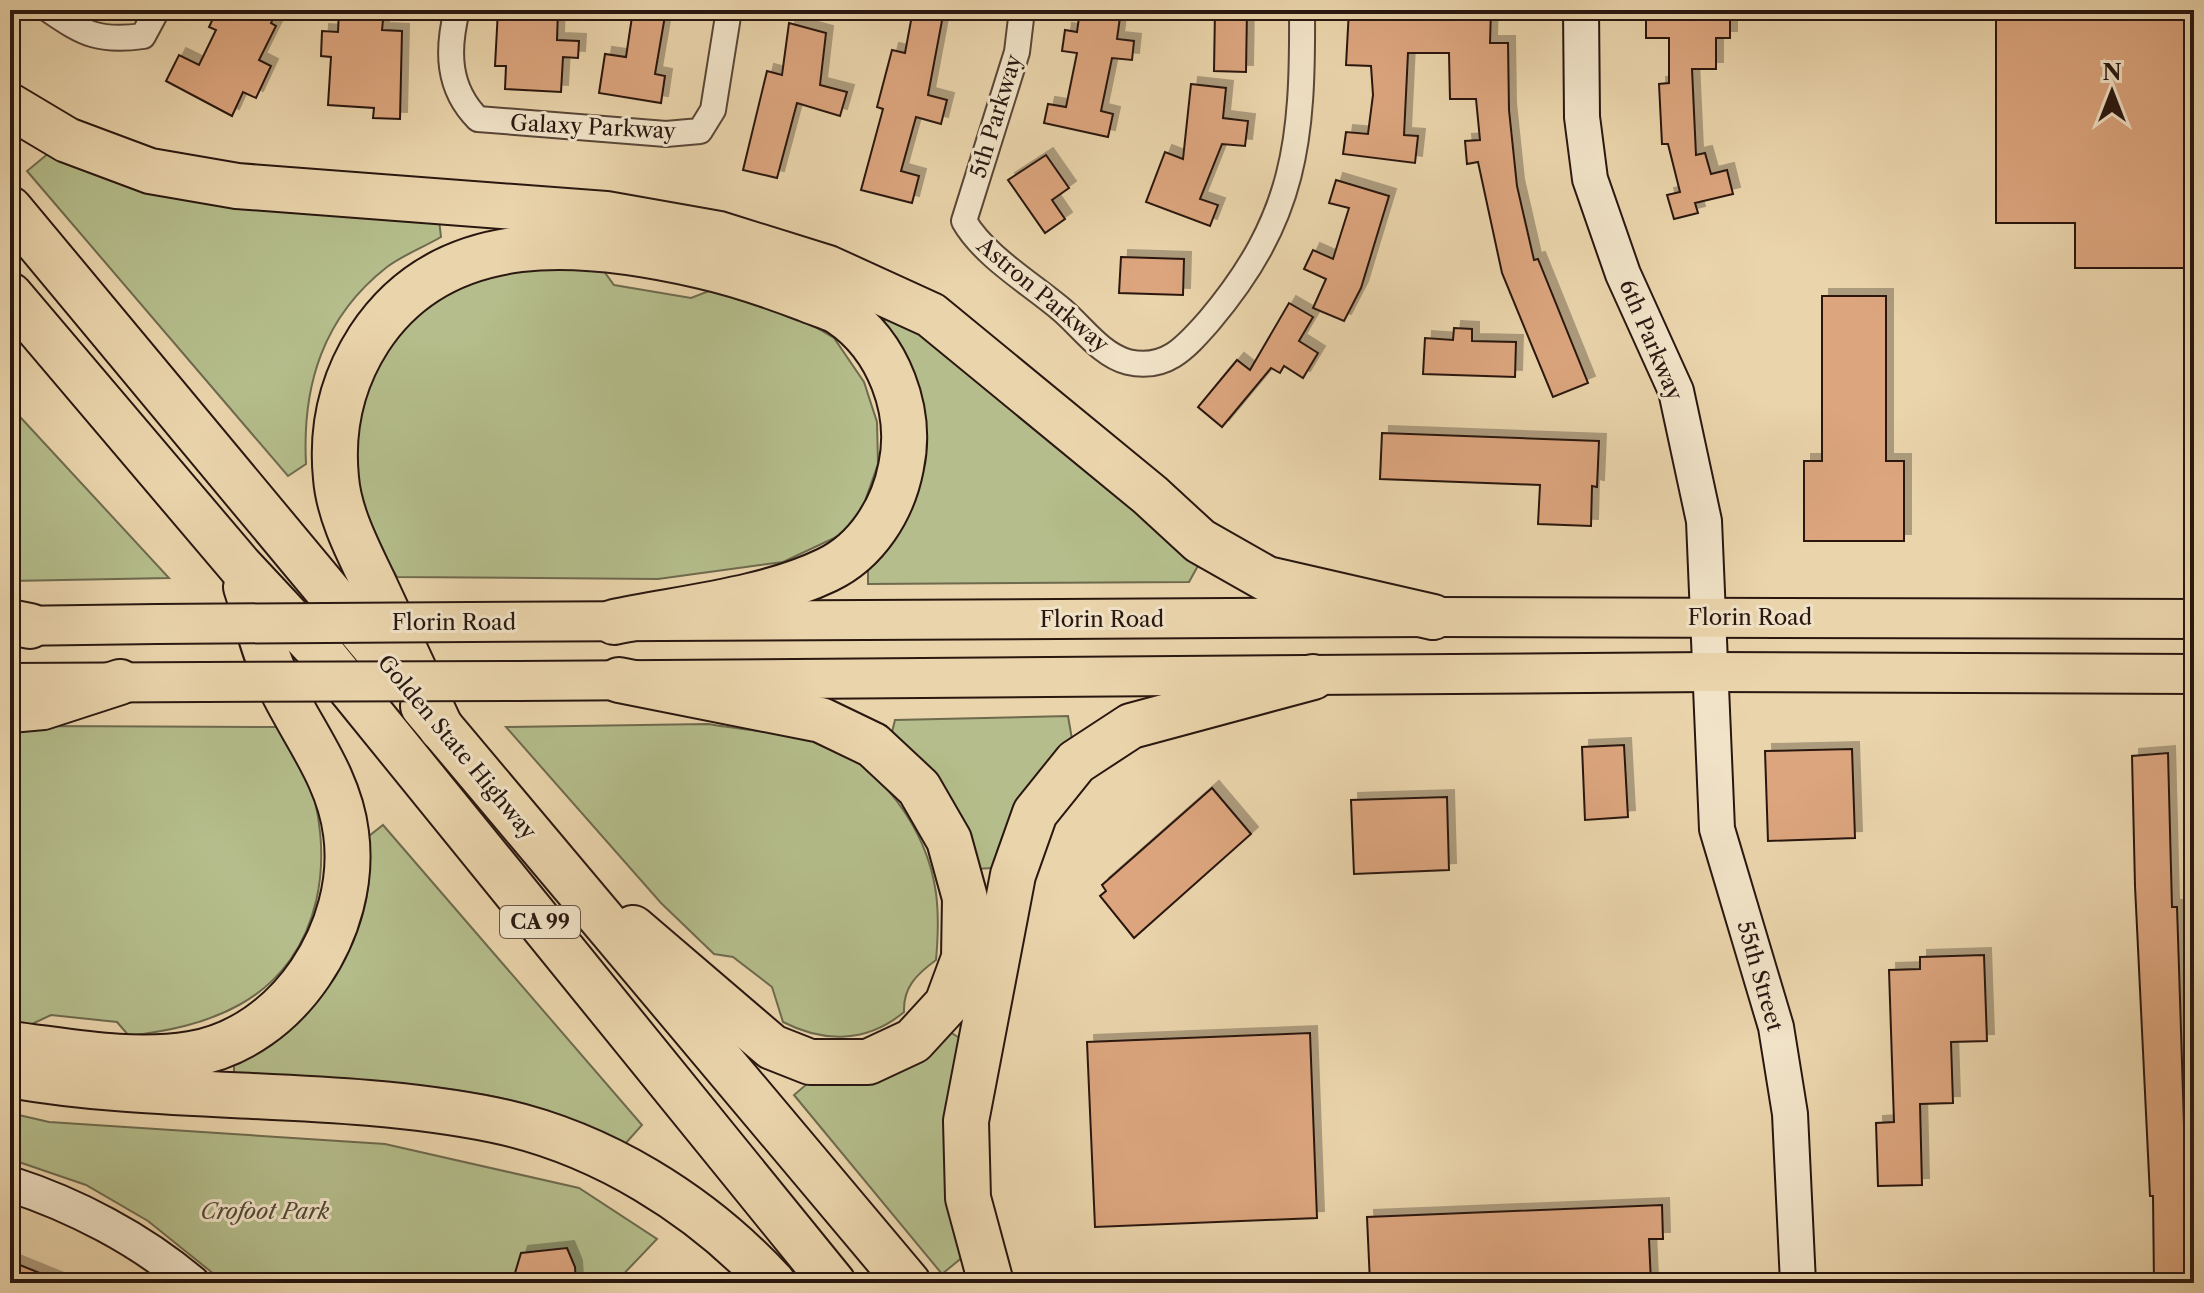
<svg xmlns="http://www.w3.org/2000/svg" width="2204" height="1293" font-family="'Libre Caslon Text',serif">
<defs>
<filter id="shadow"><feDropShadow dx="7" dy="-7" stdDeviation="0" flood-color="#0004"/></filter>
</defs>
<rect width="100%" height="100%" fill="#ead4ab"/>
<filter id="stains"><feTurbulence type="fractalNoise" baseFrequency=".0025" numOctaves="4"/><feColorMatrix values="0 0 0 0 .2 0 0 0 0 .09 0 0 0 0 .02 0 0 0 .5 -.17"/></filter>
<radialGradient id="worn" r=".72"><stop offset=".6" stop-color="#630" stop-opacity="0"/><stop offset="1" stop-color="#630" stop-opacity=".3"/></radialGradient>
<!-- green -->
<g fill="#b4bd8b" stroke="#6e6a4e" stroke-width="2">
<path d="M50,152L439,220L441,237C424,247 403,255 387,267C323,317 302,385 306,464L288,476L27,171Z"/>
<polygon points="515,265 600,266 614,285 691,298 714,289 783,308 834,338 864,382 877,422 878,464 864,504 845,533 783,562 658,579 397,577 366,526 351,483 363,384 387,336 431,294"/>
<polygon points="889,315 935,341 1199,564 1189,582 868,584 868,564 897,525 876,332"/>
<polygon points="10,406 169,578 10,581"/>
<path d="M1068,716L1072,739C1028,774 1008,816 992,868L976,869L890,740L895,720Z"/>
<path d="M708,724C742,730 784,732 817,741C879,761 927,829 936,893C939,916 938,938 936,960C917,974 903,987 904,1012C867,1043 824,1043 783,1022L772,987L733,957L714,954L661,903L506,727Z"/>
<path d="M48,726L280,727C288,740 299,754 305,769C337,852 325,958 239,1005C205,1024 167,1031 129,1036L117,1022L51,1015L30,1025L10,1021V732Z"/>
<path d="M383,825L642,1125L625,1144C592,1130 557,1112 522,1103C429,1079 329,1081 234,1076V1061C322,1008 378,944 369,836Z"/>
<polygon points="943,1028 963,1040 964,1256 942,1274 794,1095 815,1077"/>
<polygon points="10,1113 49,1122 385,1144 579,1188 657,1239 615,1283 225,1283 148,1221 86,1185 10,1159"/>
</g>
<!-- building -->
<g fill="#dca57e" stroke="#291710" stroke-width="2" filter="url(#shadow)">
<polygon points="217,10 277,10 271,23 276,26 259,60 271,66 256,98 243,92 232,116 166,81 179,55 199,65 216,30 209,27"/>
<polygon points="339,10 384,10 382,30 402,31 400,119 373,118 374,108 328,105 331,57 321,56 322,31 338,32"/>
<polygon points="498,10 558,10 557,40 579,41 578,58 563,57 561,92 505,89 506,66 495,66"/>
<polygon points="633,10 666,10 655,74 665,76 661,103 599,93 605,54 626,57"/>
<polygon points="913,10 944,10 928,95 947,100 941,124 916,117 901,171 919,176 912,203 861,190 883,109 877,107 892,50 905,53"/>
<polygon points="1080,10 1121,10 1117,39 1134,41 1132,60 1112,58 1101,111 1113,114 1108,137 1044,123 1048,104 1066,107 1077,53 1062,51 1065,30 1077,32"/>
<polygon points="1215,10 1247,10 1246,72 1214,71"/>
<polygon points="1349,10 1491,10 1490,43 1508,43 1509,110 1517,186 1534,260 1538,259 1588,383 1553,397 1502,273 1478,162 1467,164 1465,141 1480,140 1476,99 1450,99 1449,53 1408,53 1404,135 1418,136 1415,163 1343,154 1346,132 1368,134 1373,95 1371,66 1346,65"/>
<polygon points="1996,10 2194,10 2194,268 2075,268 2075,223 1996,223"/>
<polygon points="1646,15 1730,15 1730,38 1716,38 1716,69 1692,69 1696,155 1705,153 1711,174 1727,170 1733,194 1695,203 1698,213 1674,219 1667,195 1680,192 1668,144 1662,144 1659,84 1669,83 1669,38 1646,38"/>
<polygon points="789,23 826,33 820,85 847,92 840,116 797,103 777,178 743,170 767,71 782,75"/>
<polygon points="1191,84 1226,88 1223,118 1248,121 1245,146 1222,144 1200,199 1218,205 1210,226 1146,202 1165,152 1183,159"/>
<polygon points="1046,155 1069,188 1052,200 1065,219 1045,233 1008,180"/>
<polygon points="1336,180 1389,196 1361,288 1344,321 1313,308 1326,279 1304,269 1313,250 1333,259 1349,208 1329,203"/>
<polygon points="1121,257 1184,259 1183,295 1119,293"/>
<polygon points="1822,296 1886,296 1886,461 1904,461 1904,541 1804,541 1804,461 1822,461"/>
<polygon points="1289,303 1313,317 1299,341 1318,353 1303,378 1284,366 1280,373 1271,368 1222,427 1198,407 1237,360 1250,370"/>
<polygon points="1454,328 1472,329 1472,341 1516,342 1515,377 1423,374 1425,338 1453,340"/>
<polygon points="1382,433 1599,441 1597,487 1592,486 1591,526 1538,524 1540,485 1380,479"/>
<polygon points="1624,745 1628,817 1585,820 1582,747"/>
<polygon points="1852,749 1855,838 1768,841 1765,751"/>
<polygon points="2168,753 2172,907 2177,907 2179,968 2189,1283 2154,1283 2153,1196 2150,1196 2135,886 2132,756"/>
<polygon points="1212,788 1251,834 1134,938 1100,896 1106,891 1102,885"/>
<polygon points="1447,797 1449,870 1354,874 1351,800"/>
<polygon points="1984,955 1987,1041 1951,1042 1953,1103 1920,1104 1922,1185 1878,1186 1876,1123 1894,1122 1889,970 1920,969 1920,957"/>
<polygon points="1310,1033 1317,1218 1095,1227 1087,1042"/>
<polygon points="1662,1205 1663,1239 1649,1239 1651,1283 1370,1283 1367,1217"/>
<polygon points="567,1248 575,1267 576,1283 512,1283 521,1253"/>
<polygon points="10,1261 62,1282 62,1283 10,1283"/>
</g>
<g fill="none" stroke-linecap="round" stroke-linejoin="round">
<defs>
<g id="street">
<path d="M49,10C84,34 99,42 143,36L157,10"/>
<path d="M457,10C447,50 447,88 478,119L666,134L700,131L713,110L729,10"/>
<path d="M1022,10L1017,52L964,221C984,256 1030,283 1062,310C1082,327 1101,355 1128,362C1166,371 1186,347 1209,321C1296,218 1303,141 1302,10"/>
</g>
<g id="secondary">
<polyline points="1581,10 1582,117 1590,179 1623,274 1676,391 1704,521 1717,829 1776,1027 1790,1114 1798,1283"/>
<path d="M10,1184C75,1205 140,1239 192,1283"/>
</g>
<g id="primary">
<polyline points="470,622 1433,617 2194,619"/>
<polyline points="10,626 157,624"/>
<polyline points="518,681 1710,672 2194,674"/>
<polyline points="10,683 204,682"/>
</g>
<g id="highway">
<polyline points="10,106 67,140 150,171 237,186 606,214 719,234 828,268 931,315 1150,495 1200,541 1267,579 1433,617"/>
<polyline points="10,209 377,650"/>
<polyline points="10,295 240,566 324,656 833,1283"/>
<polyline points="10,622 30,626"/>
<polyline points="619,680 821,720 873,745 919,788 949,840 965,898 964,958 947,1004 913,1041 868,1062 810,1062 772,1047 633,928"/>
<polyline points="423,706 908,1283"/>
<polyline points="10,710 43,707 120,682"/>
<path d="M441,728C419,681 398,635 376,588C360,554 339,516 336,478C331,428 342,381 369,339C444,224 585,239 702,266C738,274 772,286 806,299C817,304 831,307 840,313C889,346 913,411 901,467C893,509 867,551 827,570C765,600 681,608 614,622"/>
<path d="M10,1044C69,1051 131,1064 191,1054C289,1038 359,928 346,833C339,775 300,730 277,679C263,651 256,617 246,587"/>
<path d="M10,1075C170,1103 335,1088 494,1120C600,1142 700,1204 773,1283"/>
<polyline points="991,1283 968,1198 966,1121 1013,875 1035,813 1076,762 1131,726 1313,677"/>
</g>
</defs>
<!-- street casing -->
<use href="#street" stroke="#594637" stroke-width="28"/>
<!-- secondary casing -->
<use href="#secondary" stroke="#291710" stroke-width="38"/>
<!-- primary casing -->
<use href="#primary" stroke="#291710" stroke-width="42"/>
<!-- highway casing -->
<use href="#highway" stroke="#291710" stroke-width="48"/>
<!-- street -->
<use href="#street" stroke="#f1e3c8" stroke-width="24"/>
<!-- secondary -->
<use href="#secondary" stroke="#f1e3c8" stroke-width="34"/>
<!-- primary -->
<use href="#primary" stroke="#ead4ab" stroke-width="38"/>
<!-- highway -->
<use href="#highway" stroke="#ead4ab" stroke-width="44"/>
<defs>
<g id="primary-bridge">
<polyline points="157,624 470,622"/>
<polyline points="204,682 518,681"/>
</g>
</defs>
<!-- primary-bridge casing -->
<use href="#primary-bridge" stroke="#291710" stroke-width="42" stroke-linecap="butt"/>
<!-- primary-bridge -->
<use href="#primary-bridge" stroke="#ead4ab" stroke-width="38"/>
</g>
<g text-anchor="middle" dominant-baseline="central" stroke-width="6" stroke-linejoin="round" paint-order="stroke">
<!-- shield labels -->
<rect fill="#f1e3c8" stroke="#655447" stroke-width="2" x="500" y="906" width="80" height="32" rx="6"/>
<g font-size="20" font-weight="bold" fill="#291710">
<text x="540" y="922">CA 99</text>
</g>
<!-- street labels -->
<g font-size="22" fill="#291710" stroke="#f1e3c8">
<text transform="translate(996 116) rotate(-73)">5th Parkway</text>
<text transform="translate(593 127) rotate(3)">Galaxy Parkway</text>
<text transform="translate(1043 295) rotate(40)">Astron Parkway</text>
<text transform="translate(1651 340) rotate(67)">6th Parkway</text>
<text x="1750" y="617">Florin Road</text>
<text x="1102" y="619">Florin Road</text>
<text x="454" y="622">Florin Road</text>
<text transform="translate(457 747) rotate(50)">Golden State Highway</text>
<text transform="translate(1760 976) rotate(74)">55th Street</text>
</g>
<!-- park labels -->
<g font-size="22" font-style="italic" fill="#534935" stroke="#f1e3c8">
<text x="265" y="1211">Crofoot Park</text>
</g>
</g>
<!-- margin -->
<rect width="2204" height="1293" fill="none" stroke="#ead4ab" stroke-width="40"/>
<rect x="12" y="12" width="2180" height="1269" fill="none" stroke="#291710" stroke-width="4"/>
<rect x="20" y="20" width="2164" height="1253" fill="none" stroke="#291710" stroke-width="2"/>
<!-- north arrow -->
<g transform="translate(2112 92)" stroke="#f1e3c8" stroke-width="6" paint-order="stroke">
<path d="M0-6L14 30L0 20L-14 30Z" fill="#291710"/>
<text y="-12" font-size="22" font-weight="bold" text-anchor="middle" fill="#291710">N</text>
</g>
<rect width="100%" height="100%" filter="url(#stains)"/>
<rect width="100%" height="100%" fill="url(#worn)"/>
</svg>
